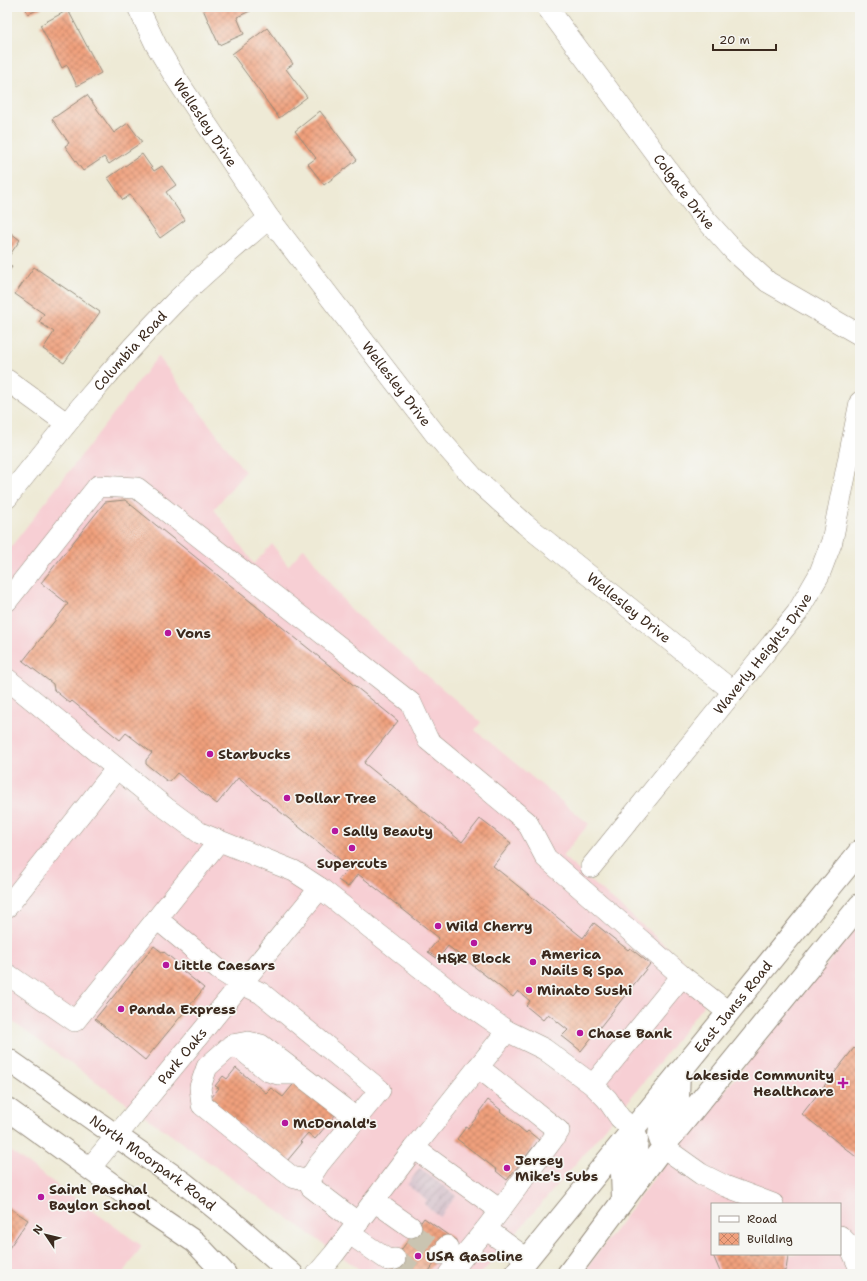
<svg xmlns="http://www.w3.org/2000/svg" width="867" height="1281" font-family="'Shantell Sans',sans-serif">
<defs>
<pattern id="industrial-furrows" width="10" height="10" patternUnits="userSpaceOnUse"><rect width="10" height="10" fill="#d2bdc8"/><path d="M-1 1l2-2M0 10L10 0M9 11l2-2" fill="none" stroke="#ac9aa2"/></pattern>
<pattern id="building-cross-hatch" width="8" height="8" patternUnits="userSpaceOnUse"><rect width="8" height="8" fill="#f0a07d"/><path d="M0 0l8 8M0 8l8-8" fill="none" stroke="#c48366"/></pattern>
</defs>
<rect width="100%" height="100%" fill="#f6f6f2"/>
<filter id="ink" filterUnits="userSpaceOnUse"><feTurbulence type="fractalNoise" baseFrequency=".025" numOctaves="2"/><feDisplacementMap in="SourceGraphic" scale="8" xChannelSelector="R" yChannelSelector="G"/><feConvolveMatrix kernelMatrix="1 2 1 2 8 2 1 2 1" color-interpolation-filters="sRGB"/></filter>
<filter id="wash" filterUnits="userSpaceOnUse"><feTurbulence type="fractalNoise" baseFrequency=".012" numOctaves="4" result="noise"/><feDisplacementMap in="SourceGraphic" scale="16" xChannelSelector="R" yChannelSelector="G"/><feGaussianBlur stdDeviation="0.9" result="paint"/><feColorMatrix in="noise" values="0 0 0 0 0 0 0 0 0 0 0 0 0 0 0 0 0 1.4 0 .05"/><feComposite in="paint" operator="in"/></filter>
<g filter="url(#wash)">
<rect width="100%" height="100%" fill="#eeead6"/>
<!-- built -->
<g fill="#f7cfd4" fill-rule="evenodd">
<polygon points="158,356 245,472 214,509 254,564 272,544 288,566 304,548 350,609 481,722 475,730 589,824 562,856 716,989 651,1073 578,1161 481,1274 366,1274 7,1018 7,552"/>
<path d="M860,923V1274H582L651,1182ZM712,1204H840V1254H712Z"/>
<polygon points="7,1149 142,1246 123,1274 7,1274"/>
</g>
<!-- industrial -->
<polygon fill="url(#industrial-furrows)" points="420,1168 456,1196 440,1217 424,1204 427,1200 407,1185"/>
<g id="blocks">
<!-- building -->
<g fill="url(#building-cross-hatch)">
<polygon points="25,7 44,7 28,14"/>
<polygon points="202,7 259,7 237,17 244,34 219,45"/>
<polygon points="68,10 101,73 77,86 67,65 62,68 40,25"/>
<polygon points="267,28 293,64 286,69 307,97 279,118 232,54"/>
<polygon points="87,95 114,133 128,123 142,142 109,164 104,157 83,171 65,146 69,143 52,119"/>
<polygon points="320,111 357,160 324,185 308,164 316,158 295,131"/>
<polygon points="142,154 154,171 162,166 176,185 166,192 185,220 160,238 130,195 123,200 108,178"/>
<polygon points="7,230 20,240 7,259"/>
<polygon points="7,264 12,267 7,274"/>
<polygon points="34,267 100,312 64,363 43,349 54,332 39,322 44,314 15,294"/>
<polygon points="125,500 398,721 364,763 462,842 480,819 511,843 493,866 583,938 594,923 628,950 630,948 650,964 581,1051 562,1036 568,1030 548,1014 543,1020 526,1006 530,1001 518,991 513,997 448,946 438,959 428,952 439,938 358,874 348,887 338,880 349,867 238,778 217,804 177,773 170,781 167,781 146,764 146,760 152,753 126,733 120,740 72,701 70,703 54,690 53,684 23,661 68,604 41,583 105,502"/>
<polygon points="154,946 163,953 164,952 180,965 178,967 204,988 145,1060 95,1019"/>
<polygon points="854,1048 860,1053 860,1160 802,1114"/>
<polygon points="236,1068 266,1093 271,1088 283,1097 296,1081 336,1114 315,1139 308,1133 300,1142 302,1143 287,1161 218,1107 219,1105 211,1098 219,1088 215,1086 223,1076 227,1079"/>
<polygon points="488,1100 501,1110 500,1111 526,1133 528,1131 539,1140 507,1180 496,1171 497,1170 457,1139 466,1127 468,1128 480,1113 479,1112"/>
<polygon points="7,1206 28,1220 7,1251"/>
<polygon points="424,1218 452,1238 427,1274 384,1274"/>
<polygon points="716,1254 787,1254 788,1256 786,1270 777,1274 721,1274 713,1255"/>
</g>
</g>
</g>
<g filter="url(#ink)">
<use href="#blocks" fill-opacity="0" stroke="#948a7a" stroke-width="1"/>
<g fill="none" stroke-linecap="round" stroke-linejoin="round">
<!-- minor-tunnel -->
<g stroke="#cac4b1" stroke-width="21" stroke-dasharray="21 10" stroke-linecap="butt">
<polyline points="412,1234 441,1254"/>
<polyline points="395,1259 416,1274"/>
</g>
<defs>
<g id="minor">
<path id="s1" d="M138,7L156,45L175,77L269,218L436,435L473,477L525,524L734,692"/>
<path id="s2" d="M547,7L698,211L734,251L768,282L860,335"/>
<polyline points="7,380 66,423"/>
<path id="s3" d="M7,498C60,431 114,364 174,303C204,273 237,246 269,218"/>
<polyline points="7,601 98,486 137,488 411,703 428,740 527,822 546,858 682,976"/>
<polyline points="7,679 166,808 200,833 294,871 320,888 455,995 507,1031 544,1049 593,1085 607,1099 620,1118 633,1129"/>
<path id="s4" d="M591,867L797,613L819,575L832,541L860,402"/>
<polyline points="7,907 117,768"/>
<polyline points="157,919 218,969 242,984 261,993 380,1090 319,1164 308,1181 311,1187 358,1223"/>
<polyline points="7,974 75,1021 219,841"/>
<polyline points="232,1045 242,1050 268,1071 278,1074 298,1074"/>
<polyline points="593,1085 682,976 728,1012"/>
<polyline points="663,1147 701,1174 725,1186 773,1204"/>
<polyline points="414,1148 500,1210"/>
<path id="s5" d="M90,1168L320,888"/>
<polyline points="308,1181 292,1177 202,1105 200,1087 207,1067 232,1045 248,1042 261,1045 356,1118"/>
<polyline points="374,1201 411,1227"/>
<polyline points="486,1229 527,1259"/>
<polyline points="350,1234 388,1260 395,1259"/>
<polyline points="840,1236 850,1246 860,1269"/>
<polyline points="441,1254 448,1252 447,1246"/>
<polyline points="317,1274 334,1254 414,1148 507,1031"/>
<polyline points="449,1274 486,1229 559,1131 478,1067"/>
</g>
<g id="major">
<path id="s6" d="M7,1059L185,1184L240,1228L292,1274"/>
<polyline points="7,1109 139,1204 195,1242 225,1274"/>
<polyline points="663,1147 659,1136 660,1127 667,1113 678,1099 679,1072"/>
<polyline points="623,1200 622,1173 631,1160 636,1150 637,1139 633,1129"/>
<path id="s7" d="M515,1274L860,851"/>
<polyline points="568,1274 663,1147 860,905"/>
</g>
</defs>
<!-- minor casing -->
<use href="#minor" stroke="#948a7a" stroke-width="22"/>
<!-- major casing -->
<use href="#major" stroke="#948a7a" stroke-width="24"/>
<!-- minor -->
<use href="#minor" stroke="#fff" stroke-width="21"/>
<!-- major -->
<use href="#major" stroke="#fff" stroke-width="22"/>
</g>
</g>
<!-- markers -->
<g fill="#b5179e" stroke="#f6f6f2" stroke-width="1.5">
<circle cx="168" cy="633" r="4"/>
<circle cx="210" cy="754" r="4"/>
<circle cx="287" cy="798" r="4"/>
<circle cx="335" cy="831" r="4"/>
<circle cx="352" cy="848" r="4"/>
<circle cx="438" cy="926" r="4"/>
<circle cx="474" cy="943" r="4"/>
<circle cx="533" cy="962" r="4"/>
<circle cx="166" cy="965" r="4"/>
<circle cx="529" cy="990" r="4"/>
<circle cx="121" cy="1009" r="4"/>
<circle cx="580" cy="1033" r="4"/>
<path d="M841 1077h4v4h4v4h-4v4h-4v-4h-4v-4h4z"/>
<circle cx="285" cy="1123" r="4"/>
<circle cx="507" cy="1168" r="4"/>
<circle cx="41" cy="1197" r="4"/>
<circle cx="418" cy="1256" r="4"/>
</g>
<g text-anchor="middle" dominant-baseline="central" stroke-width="3.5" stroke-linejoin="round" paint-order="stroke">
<!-- street labels -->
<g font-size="14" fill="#3b2a1e" stroke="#f6f6f2">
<text stroke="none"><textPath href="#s1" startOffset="134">Wellesley Drive</textPath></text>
<text stroke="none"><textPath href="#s2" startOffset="230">Colgate Drive</textPath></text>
<text stroke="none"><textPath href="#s3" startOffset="192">Columbia Road</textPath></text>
<text stroke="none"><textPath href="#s1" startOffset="458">Wellesley Drive</textPath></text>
<text stroke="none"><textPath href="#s1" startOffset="782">Wellesley Drive</textPath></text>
<text stroke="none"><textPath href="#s4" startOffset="274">Waverly Heights Drive</textPath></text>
<text stroke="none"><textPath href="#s7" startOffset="345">East Janss Road</textPath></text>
<text stroke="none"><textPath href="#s5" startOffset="145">Park Oaks</textPath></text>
<text stroke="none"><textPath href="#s6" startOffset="179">North Moorpark Road</textPath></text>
</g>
<!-- poi labels -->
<g font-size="14" font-weight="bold" fill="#3b2a1e" stroke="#f6f6f2" text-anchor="start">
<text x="176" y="633">Vons</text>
<text x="218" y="754">Starbucks</text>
<text x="295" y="798">Dollar Tree</text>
<text x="343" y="831">Sally Beauty</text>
<text x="352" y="863" text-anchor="middle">Supercuts</text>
<text x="446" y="926">Wild Cherry</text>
<text x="541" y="954">America<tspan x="541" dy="16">Nails &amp; Spa</tspan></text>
<text x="474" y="958" text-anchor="middle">H&amp;R Block</text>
<text x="174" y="965">Little Caesars</text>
<text x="537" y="990">Minato Sushi</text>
<text x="129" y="1009">Panda Express</text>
<text x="588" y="1033">Chase Bank</text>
<text x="834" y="1075" text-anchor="end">Lakeside Community<tspan x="834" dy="16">Healthcare</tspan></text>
<text x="293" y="1123">McDonald's</text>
<text x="515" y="1160">Jersey<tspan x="515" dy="16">Mike's Subs</tspan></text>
<text x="49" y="1189">Saint Paschal<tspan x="49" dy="16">Baylon School</tspan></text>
<text x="426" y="1256">USA Gasoline</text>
</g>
</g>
<!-- margin -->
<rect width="867" height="1281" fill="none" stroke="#f6f6f2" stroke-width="24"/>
<!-- legend -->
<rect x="711" y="1203" width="130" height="52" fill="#f6f6f2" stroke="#aba49d"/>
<rect x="719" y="1216" width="20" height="6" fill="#ffffff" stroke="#aba49d"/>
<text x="747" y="1223" font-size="12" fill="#3b2a1e">Road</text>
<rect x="719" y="1233" width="20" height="12" fill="url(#building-cross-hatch)" stroke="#aba49d"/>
<text x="747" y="1243" font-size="12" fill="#3b2a1e">Building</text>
<!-- north arrow -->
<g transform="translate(46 1235) rotate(305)" stroke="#f6f6f2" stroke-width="3" paint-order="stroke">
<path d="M0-3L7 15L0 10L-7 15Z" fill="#3b2a1e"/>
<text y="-6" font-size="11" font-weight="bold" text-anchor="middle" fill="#3b2a1e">N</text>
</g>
<!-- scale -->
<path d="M713 44v6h63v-6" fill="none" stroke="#3b2a1e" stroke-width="2"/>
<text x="719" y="44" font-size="12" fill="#3b2a1e" stroke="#f6f6f2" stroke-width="3" paint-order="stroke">20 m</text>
</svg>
